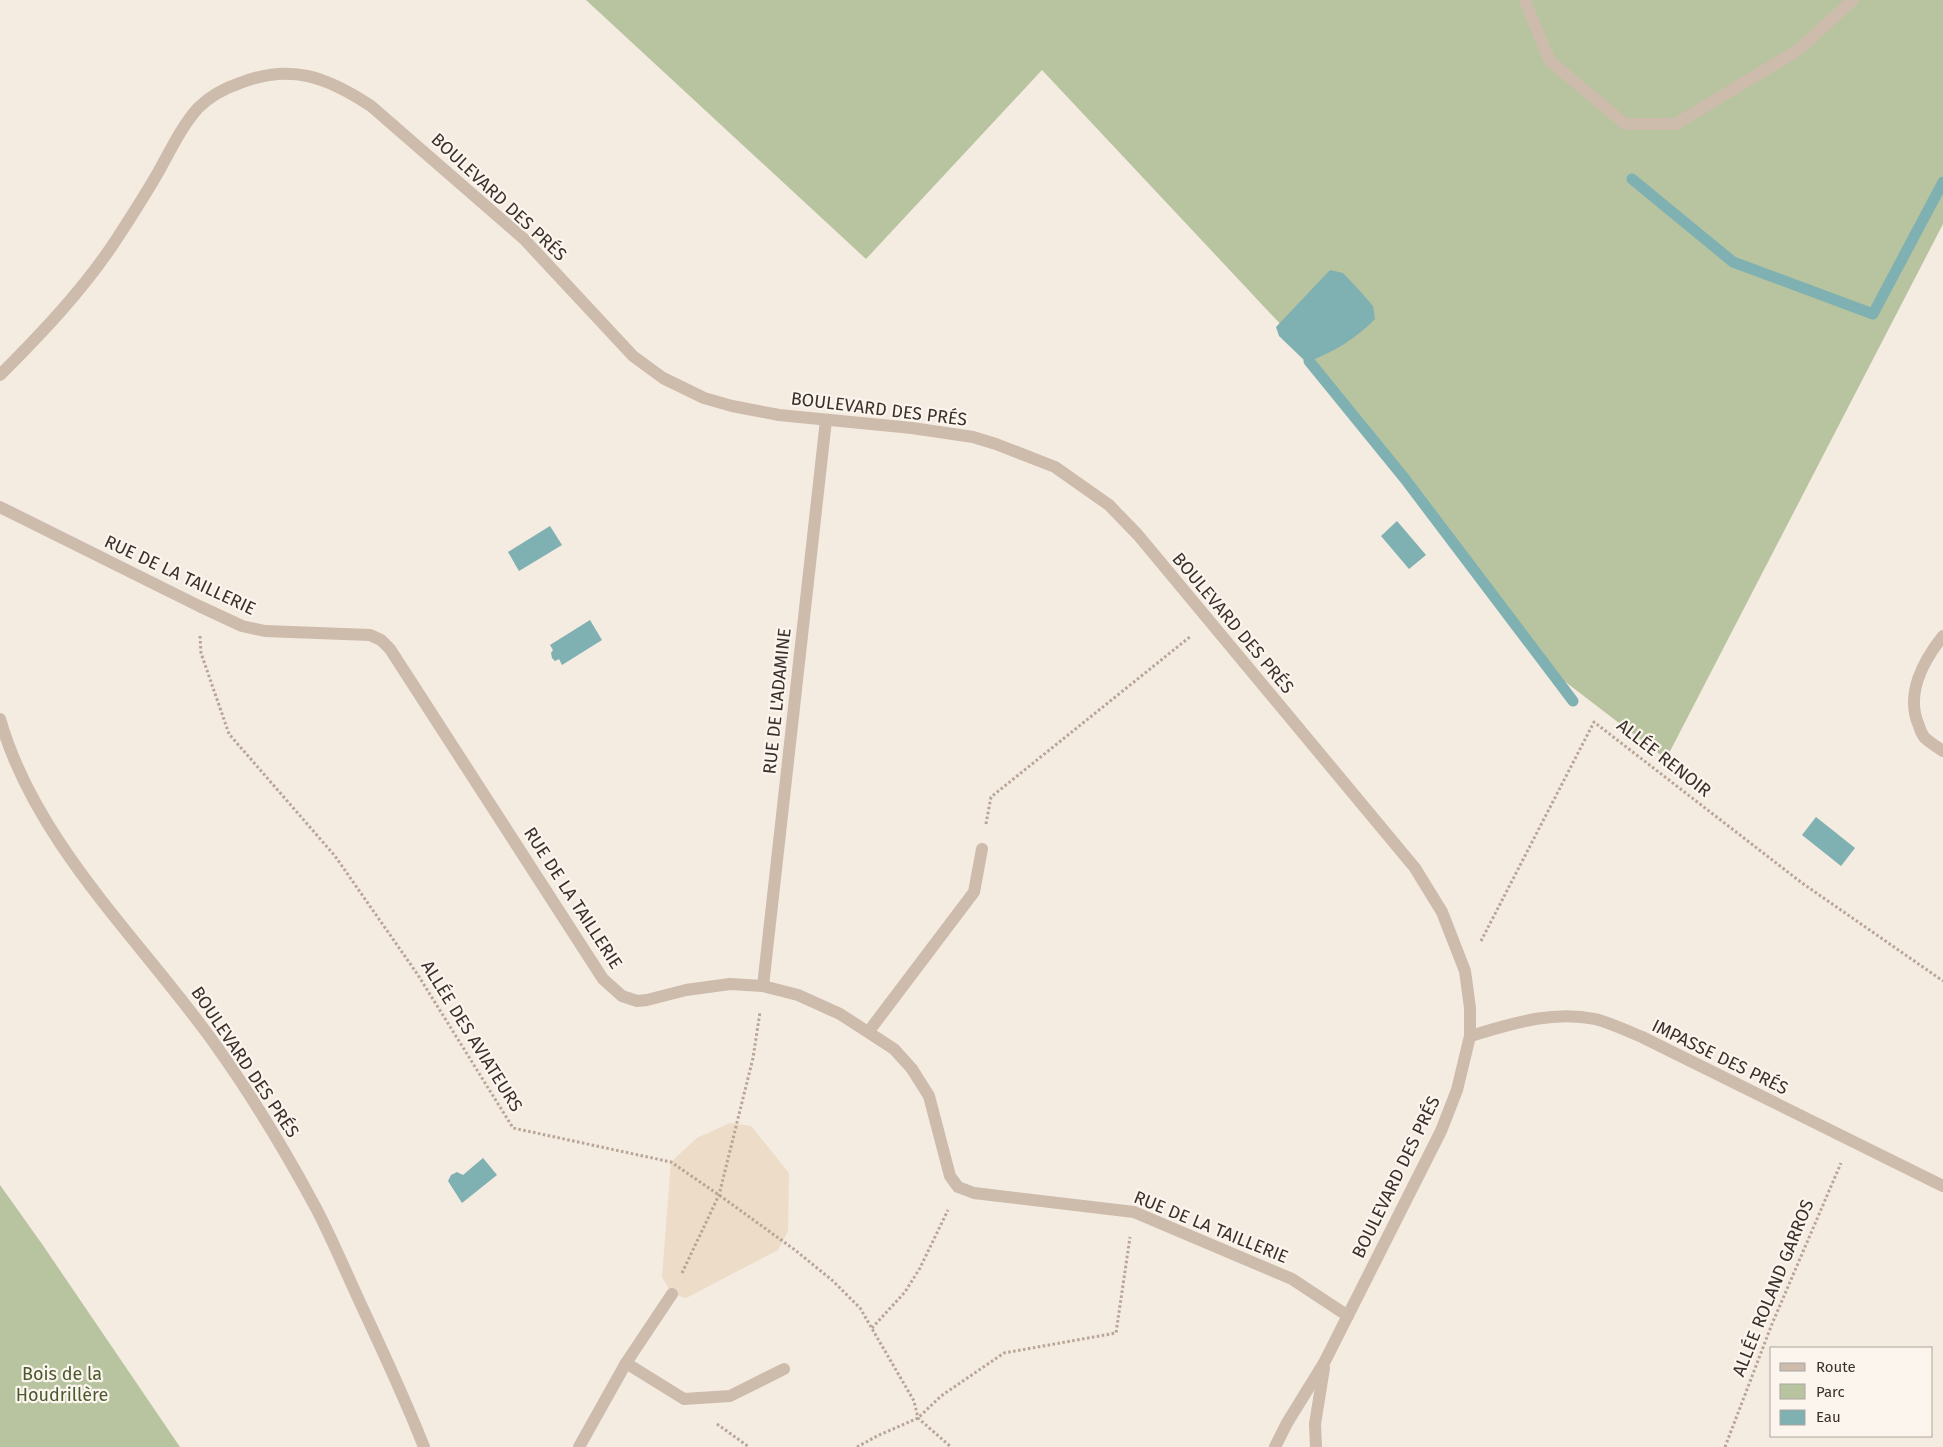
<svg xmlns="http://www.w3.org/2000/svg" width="1943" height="1447" font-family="'Fira Sans',sans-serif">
<rect width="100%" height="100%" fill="#f4ebe1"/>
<!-- green -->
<g fill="#b8c4a0">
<polygon points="586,0 1943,0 1943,224 1666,759 1546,667 1300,345 1042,70 866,259"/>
<polygon points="0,1185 42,1244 180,1447 0,1447"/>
</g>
<!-- plaza -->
<polygon fill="#ecdcc8" points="730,1123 751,1126 789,1173 788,1231 778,1250 686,1298 672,1294 662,1277 671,1162 697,1138"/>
<!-- water -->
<g fill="#7fb0b2">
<path d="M1330,270L1343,273L1360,291L1373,306L1375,319C1357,338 1331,354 1306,362L1279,336L1276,327Z"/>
<polygon points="1397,521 1426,555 1409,569 1381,536"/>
<polygon points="550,526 562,545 519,571 508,552"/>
<polygon points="590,620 602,640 562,665 559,659 555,661 552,658 551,653 553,650 550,645"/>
<polygon points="1816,817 1855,848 1841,866 1802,835"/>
<polygon points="483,1158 497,1175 462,1203 448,1181 451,1175 457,1172 463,1175"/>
</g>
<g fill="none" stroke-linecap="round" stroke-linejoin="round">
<!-- stream -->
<g stroke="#7fb0b2" stroke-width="11">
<polyline points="1632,179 1733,262 1873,314 1943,182"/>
<polyline points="1309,361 1405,479 1573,701"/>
</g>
<!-- path -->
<g stroke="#b9a596" stroke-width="3" stroke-dasharray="2.5 2.5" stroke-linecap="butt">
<polyline points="200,636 201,653 229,734 335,856 418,975 513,1128 671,1162 719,1195 795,1250 833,1281 860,1308 914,1401 918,1418 951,1447"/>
<polyline points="986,824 991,797 1191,636"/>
<polyline points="1481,941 1594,722 1802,883 1943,981"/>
<polyline points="682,1273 719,1195 753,1058 760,1012"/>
<polyline points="872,1328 905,1292 920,1268 948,1210"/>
<polyline points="717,1424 749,1447"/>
<polyline points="857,1447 879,1435 918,1418 941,1396 1004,1353 1116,1333 1130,1237"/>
<polyline points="1725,1447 1772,1324 1841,1163"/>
</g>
<!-- service -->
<polyline stroke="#cdbbac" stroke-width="12" points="1525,1 1550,61 1625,124 1676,124 1798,50 1853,0"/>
<!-- minor -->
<g stroke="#cdbbac" stroke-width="12">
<path d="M0,375C42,333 83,290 116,240C131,217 146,194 160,169C171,149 182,126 198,108C209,97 225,88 240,83C291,63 327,77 371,106L524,239L633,356L663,378L704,398L732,406L779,415L912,428L973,437L996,444L1055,467L1109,505L1138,535L1415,868L1442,912L1465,971L1470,1008V1036L1457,1090L1441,1131L1324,1363L1287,1423L1275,1447"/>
<polyline points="0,507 199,606 242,626 265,631 370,635 381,640 390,649 603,979 622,996 637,1001 647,1000 686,990 730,984 763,986 798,995 840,1014 894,1049 912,1069 929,1096 950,1176 958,1187 974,1193 1134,1212 1292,1279 1348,1316"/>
<path d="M1943,636C1923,661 1905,695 1919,726C1920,730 1922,734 1924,737C1929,742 1937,747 1943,751"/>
<path d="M0,719C36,845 143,942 217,1047C254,1099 287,1154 317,1210C334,1243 348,1277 364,1311C385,1356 406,1401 424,1447"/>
<polyline points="763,986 826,420"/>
<polyline points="869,1031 974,892 982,849"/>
<path d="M1470,1036C1511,1024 1552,1010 1595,1019C1611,1023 1627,1031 1642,1037L1943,1186"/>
<polyline points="626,1363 684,1399 730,1396 784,1369"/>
<polyline points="579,1447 626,1363 672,1294"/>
<polyline points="1316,1447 1315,1424 1324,1368"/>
</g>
</g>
<g text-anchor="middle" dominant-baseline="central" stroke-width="4.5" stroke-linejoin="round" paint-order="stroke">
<!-- street labels -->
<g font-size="18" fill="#3b302b" stroke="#fbf5ee">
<text transform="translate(499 197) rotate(43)">BOULEVARD DES PRÉS</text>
<text transform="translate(879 409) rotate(7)">BOULEVARD DES PRÉS</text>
<text transform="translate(180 575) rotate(25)">RUE DE LA TAILLERIE</text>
<text transform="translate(1233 623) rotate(50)">BOULEVARD DES PRÉS</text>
<text transform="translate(777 701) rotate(-84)">RUE DE L'ADAMINE</text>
<text transform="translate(1664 758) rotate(38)">ALLÉE RENOIR</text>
<text transform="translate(573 898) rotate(57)">RUE DE LA TAILLERIE</text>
<text transform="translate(472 1036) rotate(58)">ALLÉE DES AVIATEURS</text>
<text transform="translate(1720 1057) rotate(26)">IMPASSE DES PRÉS</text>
<text transform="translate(245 1062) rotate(56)">BOULEVARD DES PRÉS</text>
<text transform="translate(1396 1177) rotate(-64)">BOULEVARD DES PRÉS</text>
<text transform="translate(1211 1227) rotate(22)">RUE DE LA TAILLERIE</text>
<text transform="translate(1773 1288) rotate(-68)">ALLÉE ROLAND GARROS</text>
</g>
<!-- park labels -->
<g font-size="18" fill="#4a5a2e" stroke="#fbf5ee">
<text x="62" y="1374">Bois de la<tspan x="62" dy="21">Houdrillère</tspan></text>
</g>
</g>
<!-- legend -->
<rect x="1770" y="1347" width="162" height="90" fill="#fbf5ee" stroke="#aea6a0"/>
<rect x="1780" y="1363" width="25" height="8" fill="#cdbbac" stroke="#aea6a0"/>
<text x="1816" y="1372" font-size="15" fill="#3b302b">Route</text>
<rect x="1780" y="1384" width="25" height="15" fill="#b8c4a0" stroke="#aea6a0"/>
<text x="1816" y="1397" font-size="15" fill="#3b302b">Parc</text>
<rect x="1780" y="1410" width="25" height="15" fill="#7fb0b2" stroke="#aea6a0"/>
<text x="1816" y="1422" font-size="15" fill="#3b302b">Eau</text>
</svg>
